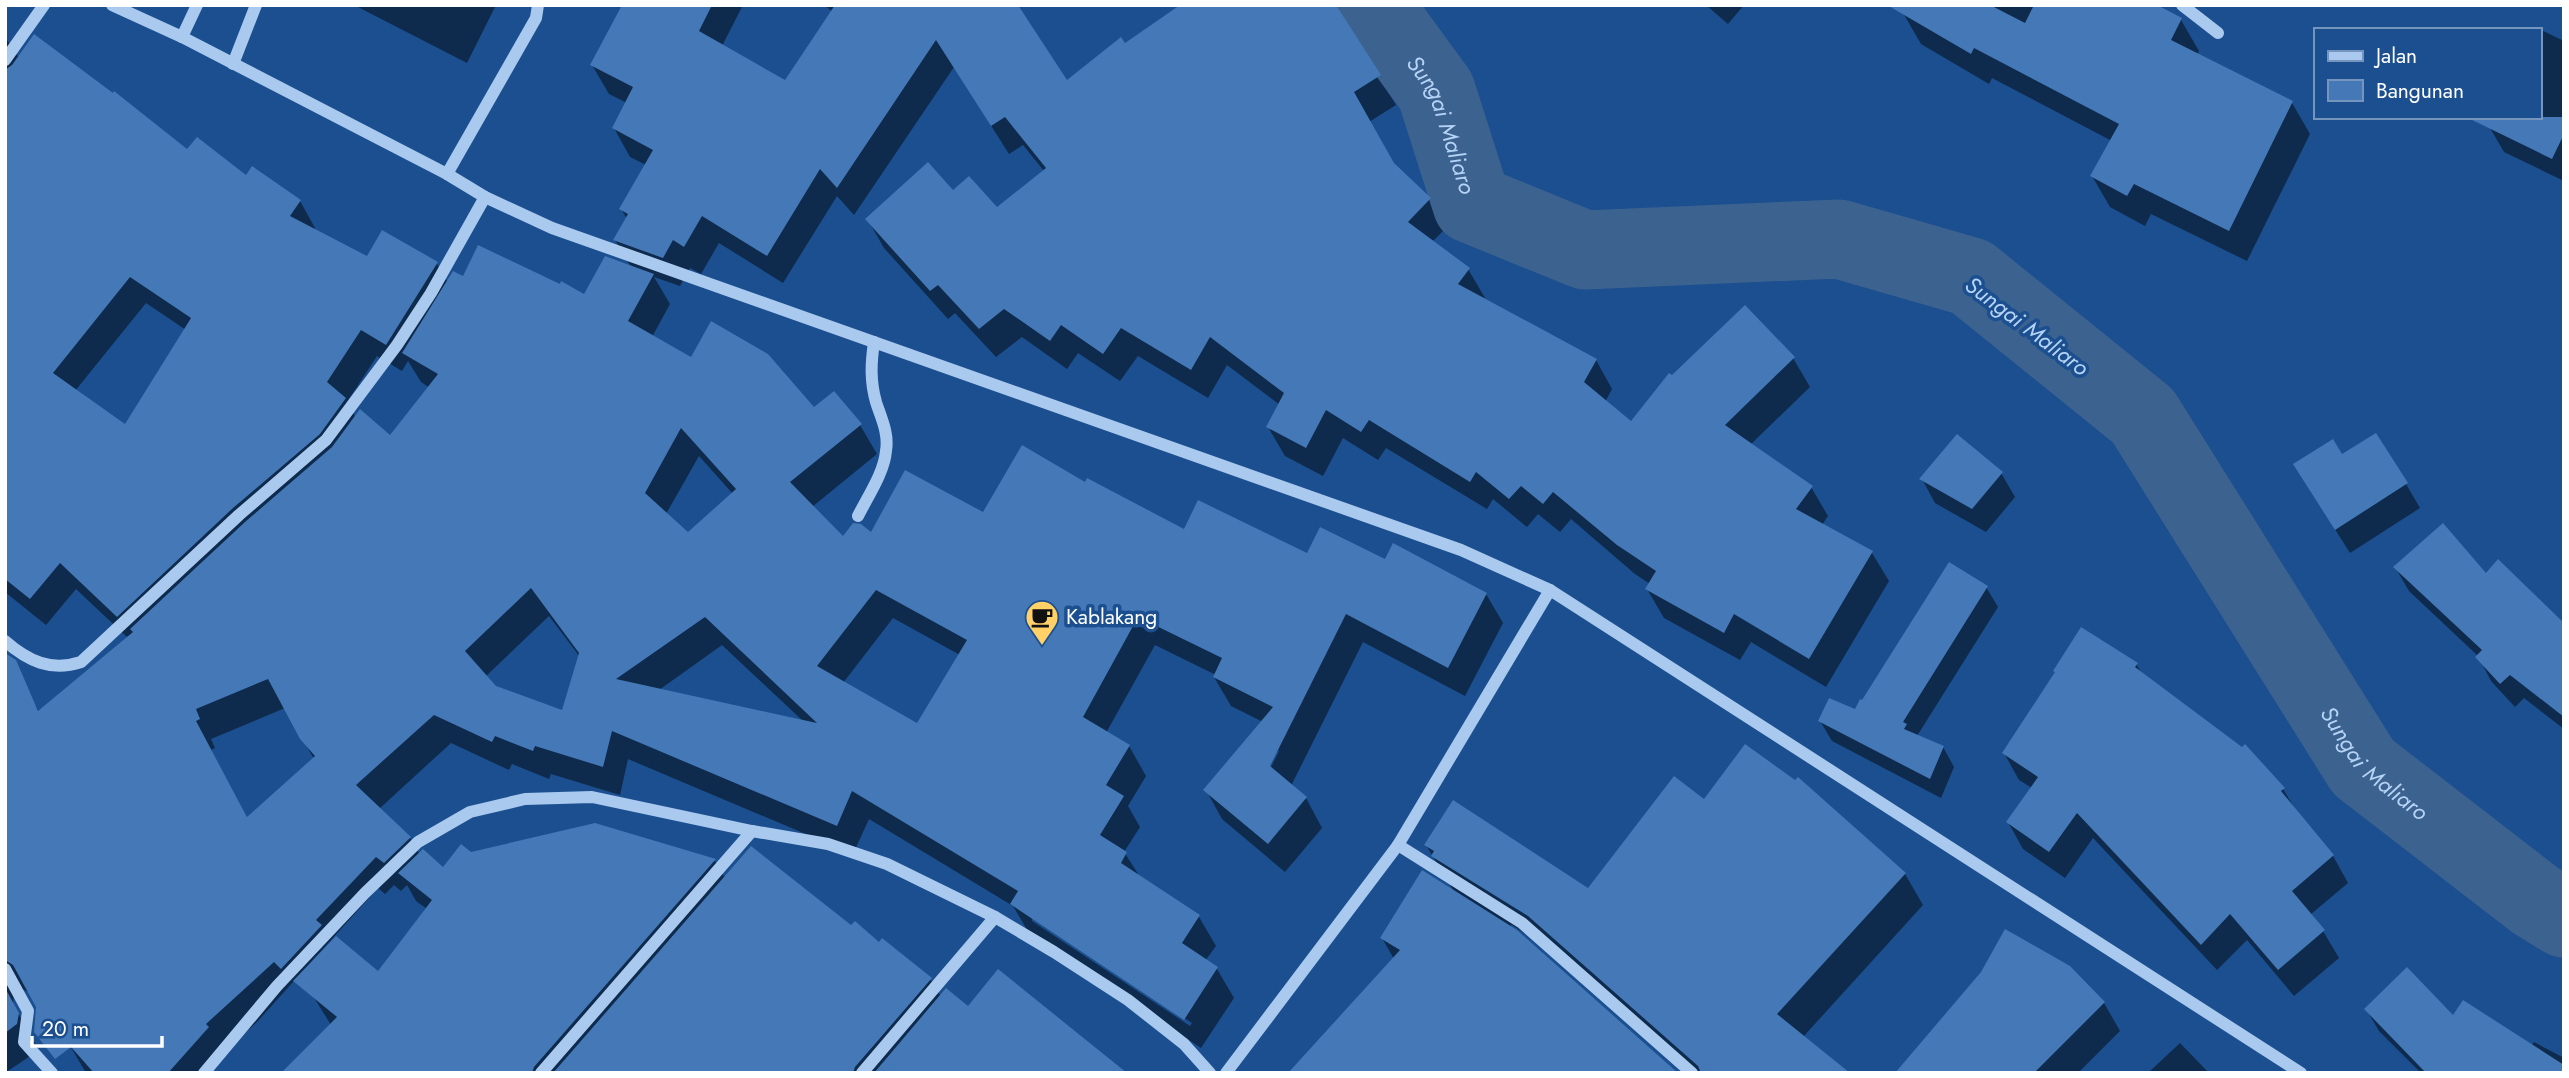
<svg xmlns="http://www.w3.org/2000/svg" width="2569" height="1078" font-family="Jost,sans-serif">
<rect width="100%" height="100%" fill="#1b4f8f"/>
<!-- shadow -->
<g fill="#0007" fill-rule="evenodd">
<polygon points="354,5 496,5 467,63"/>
<path d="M624,5H743L722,46L785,82L833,12L824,5H990L1067,83L1184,5H1337L1335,7L1396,105L1369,122L1393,165L1430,199L1446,228L1432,242L1468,269L1485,298L1484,299L1596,360L1612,389L1605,402L1631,423L1672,377L1793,358L1810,387L1750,445L1811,487L1828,516L1822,525L1872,553L1889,581L1826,687L1751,642L1740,660L1664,618L1647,589L1650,584L1635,574L1571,519L1560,532L1538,514L1527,527L1493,499L1487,509L1386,448L1378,460L1343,438L1323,476L1285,456L1268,427L1280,405L1227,365L1208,398L1138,356L1120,381L1078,353L1067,369L1022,337L996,357L955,313L948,319L884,248L868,220L953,193L996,210L1044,171L1023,145L1009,154L954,67L854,215L837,196L783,283L719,243L701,274L690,268L680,286L654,277L670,304L652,337L692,360L814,409L860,425L877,454L812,507L843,538L983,515L1086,484L1185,531L1308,556L1386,561L1486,594L1503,623L1465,696L1363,642L1291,786L1306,798L1322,828L1285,872L1222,819L1206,790L1263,722L1231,706L1214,677L1216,675L1155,645L1106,733L1129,746L1146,776L1128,806L1140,827L1124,852L1140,877L1199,917L1216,946L1205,961L1217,969L1234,998L1201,1048L1029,933L1013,906L869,819L853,854L628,759L620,795L551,774L549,779L512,764L509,770L451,743L379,809L410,838L420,855L443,869L470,853L595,825L715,861L725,878L852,927L930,979L941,997L1124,1073H284L331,1025L313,996L378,973L427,909L416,901L407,885L401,891L394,885L385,894L378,888L257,1022L222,1053L211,1073H86L69,1044L29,992L22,989L14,993L13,1004L35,1044L33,1054L5,1073V701L28,692L39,712L128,638L76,589L46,625L5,592V37L19,58L188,152L300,201L315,228L314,230L368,258L437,264L448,283L463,279L584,296L631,267L615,240L627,219L621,209L646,165L630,157L614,128L627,103L609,94L592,65ZM146,303L186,330L126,427L75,391ZM377,356L402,371L408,361L421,382L430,388L390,437L356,418L347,402ZM699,456L733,494L688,534L666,514ZM549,616L580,657L563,713L495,688L485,677ZM893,618L960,655L918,725L843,683ZM722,645L804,722L659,690ZM285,708L314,759L248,819L211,750L215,748L211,739ZM1279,750V751L1267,775L1272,757ZM1032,917L1192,1023L1190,1026L1032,921Z"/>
<polygon points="1706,5 1744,5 1728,24"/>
<polygon points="1893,5 2153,5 2181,20 2199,51 2197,55 2292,103 2310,134 2247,261 2151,214 2145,226 2110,207 2092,176 2112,141 1992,78 1989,84 1921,44 1903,13"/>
<polygon points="2539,29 2564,41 2564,181 2504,152 2490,128 2539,117"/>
<polygon points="2341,456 2406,484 2420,508 2350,553 2309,488"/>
<polygon points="2001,473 2015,497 1986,532 1935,503 1922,479"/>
<polygon points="2395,567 2485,575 2564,626 2564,729 2524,698 2515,707 2491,681 2478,656 2409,591"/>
<polygon points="1986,587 1998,607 1917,736 1943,747 1954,767 1941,798 1832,741 1820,721 1856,711"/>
<polygon points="2136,664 2143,675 2283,789 2300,817 2333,856 2348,883 2310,915 2323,931 2339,958 2294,996 2247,940 2217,970 2093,838 2065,878 2023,849 2008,822 2032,788 2019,780 2004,753"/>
<polygon points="1704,802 1905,874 1923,905 1803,1037 1847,1073 1689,1073 1548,948 1512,925 1394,959 1382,938 1455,893 1426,845 1589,890"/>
<polygon points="2104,1003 2120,1031 2078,1073 1897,1073"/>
<polygon points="2366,1009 2454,1017 2531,1046 2534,1042 2564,1058 2564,1073 2421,1073 2379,1031"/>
<polygon points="2180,1043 2209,1073 2148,1073"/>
</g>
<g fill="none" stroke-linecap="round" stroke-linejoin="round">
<!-- river -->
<path stroke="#3c6290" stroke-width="79" id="s1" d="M1373,5L1436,91L1472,204L1585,250L1839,239L1971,277L2143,416L2363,767L2535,900L2564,918"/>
</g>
<!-- building -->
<g fill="#4478b7" fill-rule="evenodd">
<polygon points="622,5 712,5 699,31 785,80 835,5 1018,5 1067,80 1121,37 1125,43 1180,5 1336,5 1381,75 1354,92 1394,163 1431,198 1408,222 1470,268 1458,284 1597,359 1584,382 1631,421 1669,373 1672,375 1745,305 1795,357 1725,425 1813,486 1796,509 1873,551 1809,659 1734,614 1724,633 1645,589 1656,571 1617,545 1553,492 1543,504 1521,486 1509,499 1476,472 1470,482 1369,420 1361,432 1326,410 1306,448 1266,427 1284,393 1210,337 1191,370 1121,328 1103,354 1061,325 1050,341 1004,309 979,329 938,285 930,291 865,219 928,162 953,190 969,176 997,207 1046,168 1005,117 991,126 936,40 837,188 820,169 767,256 702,216 684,247 673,240 663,258 613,240 628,214 619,209 653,150 612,128 633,87 590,65"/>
<polygon points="1887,5 1990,5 2025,23 2034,5 2157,5 2182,18 2171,40 2293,101 2229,231 2134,184 2127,196 2090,176 2119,124 1974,48 1971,54"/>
<path d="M34,34L113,93L114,91L187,149L197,137L246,175L252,166L301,200L290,216L367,256L382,230L438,262L386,345L361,330L327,382L346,398L320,434L233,508L117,617L60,563L30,599L5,579V70L12,65ZM130,277L191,318L125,424L53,373Z"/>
<polygon points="2466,117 2564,117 2564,134 2552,159"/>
<path d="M478,245L560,284L561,281L584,294L605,256L654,274L628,321L691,357L711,321L768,354L814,407L834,391L862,424L790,482L843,536L853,523L861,524L871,532L905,470L983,512L1022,445L1085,482L1087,478L1184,529L1198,500L1307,553L1320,527L1385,559L1393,543L1487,593L1448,668L1346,614L1270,766L1307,797L1268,844L1203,790L1273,707L1213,677L1222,658L1138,617L1083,717L1130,745L1106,785L1124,796L1100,835L1127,852L1121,863L1200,915L1182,943L1218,967L1184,1020L1010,904L1018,891L852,791L837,826L612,731L603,767L535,746L533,751L495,736L492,742L434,715L356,785L411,837L384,863L376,857L316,920L322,925L281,969L274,962L206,1024L209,1027L168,1073H94L71,1047L55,1059L34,1032L36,1007L13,965L5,960V653L16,660L38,711L133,632L130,629L245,522L332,447L360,409L390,435L438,374L402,353L453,271L463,276ZM681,428L736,489L688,532L645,493ZM531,588L579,653L562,710L496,686L465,651ZM876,590L967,640L917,723L817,666ZM705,617L817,723L616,679ZM268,679L300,739L315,756L247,817L196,721L200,719L196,709Z"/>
<polygon points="2376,433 2408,483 2335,530 2293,464 2333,439 2342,454"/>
<polygon points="1957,434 2003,472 1972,509 1919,479"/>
<polygon points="2443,523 2486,573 2498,559 2564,623 2564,717 2510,675 2500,684 2475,657 2482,650 2393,567"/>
<polygon points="1949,562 1988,586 1903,722 1907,724 1904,729 1944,746 1930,779 1818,721 1829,698 1855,709 1860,699 1862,700"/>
<polygon points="2081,627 2138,663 2135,667 2242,747 2245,744 2285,788 2281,791 2334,855 2292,891 2325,930 2278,970 2230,914 2201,945 2077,813 2049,852 2006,822 2038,777 2002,753 2055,672 2053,671"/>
<polygon points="1745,744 1795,780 1798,777 1906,873 1777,1014 1850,1073 1701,1073 1698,1066 1528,916 1431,856 1434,851 1424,845 1453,800 1588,888 1674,776 1704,799"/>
<polygon points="595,823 716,859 534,1067 532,1073 281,1073 337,1017 293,981 336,936 378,971 432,900 398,873 423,849 443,867 461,844 471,852"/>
<polygon points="751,846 851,925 855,921 879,942 882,938 932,978 855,1067 853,1073 553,1073"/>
<polygon points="1422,870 1517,930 1678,1073 1288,1073 1400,950 1380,938"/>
<polygon points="2005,929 2070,966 2105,1002 2034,1073 1895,1073 1981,972"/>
<polygon points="2407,967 2453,1015 2463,1000 2564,1065 2564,1073 2426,1073 2364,1009"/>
<polygon points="998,969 1127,1073 874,1073 946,988 968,1006"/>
<polygon points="5,988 19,1013 17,1024 5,1033"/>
</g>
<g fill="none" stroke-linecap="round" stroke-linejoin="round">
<!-- minor -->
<g stroke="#a9c9ee" stroke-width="12">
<polyline points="112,5 182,37 447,174 485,197 552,228 1461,550 1550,590 2301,1073"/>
<polyline points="2182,5 2218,33"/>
<polyline points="182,37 197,5"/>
<polyline points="5,60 44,5"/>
<polyline points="233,64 256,5"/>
<polyline points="447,174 536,18 538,5"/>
<path d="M858,516C868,496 884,473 886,451C889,433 881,418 876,402C870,381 871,363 874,342"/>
<path d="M5,641C28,661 51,672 81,662L239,515L326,440L397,345L431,293L485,197"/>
<polyline points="1398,845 1522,923 1692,1073"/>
<polyline points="5,969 28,1011 24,1042 52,1073"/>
<polyline points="204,1073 277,986 365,893 418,842 470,812 525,799 592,797 752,831 828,844 887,864 995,917 1054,952 1128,1000 1184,1044 1210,1073"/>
<polyline points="541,1073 752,831"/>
<polyline points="862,1073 995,917"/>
<polyline points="1226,1073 1398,845 1550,590"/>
</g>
</g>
<!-- icons -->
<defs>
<symbol id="cafe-pin" viewBox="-11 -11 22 30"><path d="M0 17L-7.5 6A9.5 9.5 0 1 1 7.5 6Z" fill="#ffd166" stroke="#1b4f8f"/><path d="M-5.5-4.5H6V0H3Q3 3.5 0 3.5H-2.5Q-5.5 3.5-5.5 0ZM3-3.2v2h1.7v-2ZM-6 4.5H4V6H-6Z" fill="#111"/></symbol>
</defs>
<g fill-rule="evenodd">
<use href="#cafe-pin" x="1023" y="598" width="38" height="52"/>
</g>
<g text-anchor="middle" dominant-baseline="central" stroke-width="7" stroke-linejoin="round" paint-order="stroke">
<!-- poi labels -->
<g font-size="21" fill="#fff" stroke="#1b4f8f" text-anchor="start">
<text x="1066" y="617">Kablakang</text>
</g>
<!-- water labels -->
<g font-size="23" font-style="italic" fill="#b5d3f5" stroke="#1b4f8f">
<text stroke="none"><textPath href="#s1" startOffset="140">Sungai Maliaro</textPath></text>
<text transform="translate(2027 326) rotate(37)">Sungai Maliaro</text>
<text stroke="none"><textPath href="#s1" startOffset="1379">Sungai Maliaro</textPath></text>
</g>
</g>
<!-- border -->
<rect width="2569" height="1078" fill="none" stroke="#ffffff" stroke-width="14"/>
<!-- legend -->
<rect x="2314" y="28" width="228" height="91" fill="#1b4f8f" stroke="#7695bc" stroke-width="2"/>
<rect x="2328" y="51" width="35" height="10" fill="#a9c9ee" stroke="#7695bc" stroke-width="2"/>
<text x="2376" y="63" font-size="21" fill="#ffffff">Jalan</text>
<rect x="2328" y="80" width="35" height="21" fill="#4478b7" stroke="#7695bc" stroke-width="2"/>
<text x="2376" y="98" font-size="21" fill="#ffffff">Bangunan</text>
<!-- scale -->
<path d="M32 1036v10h130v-10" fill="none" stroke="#ffffff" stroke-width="3.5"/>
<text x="42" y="1036" font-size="21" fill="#ffffff" stroke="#1b4f8f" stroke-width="5" paint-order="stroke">20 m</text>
</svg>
